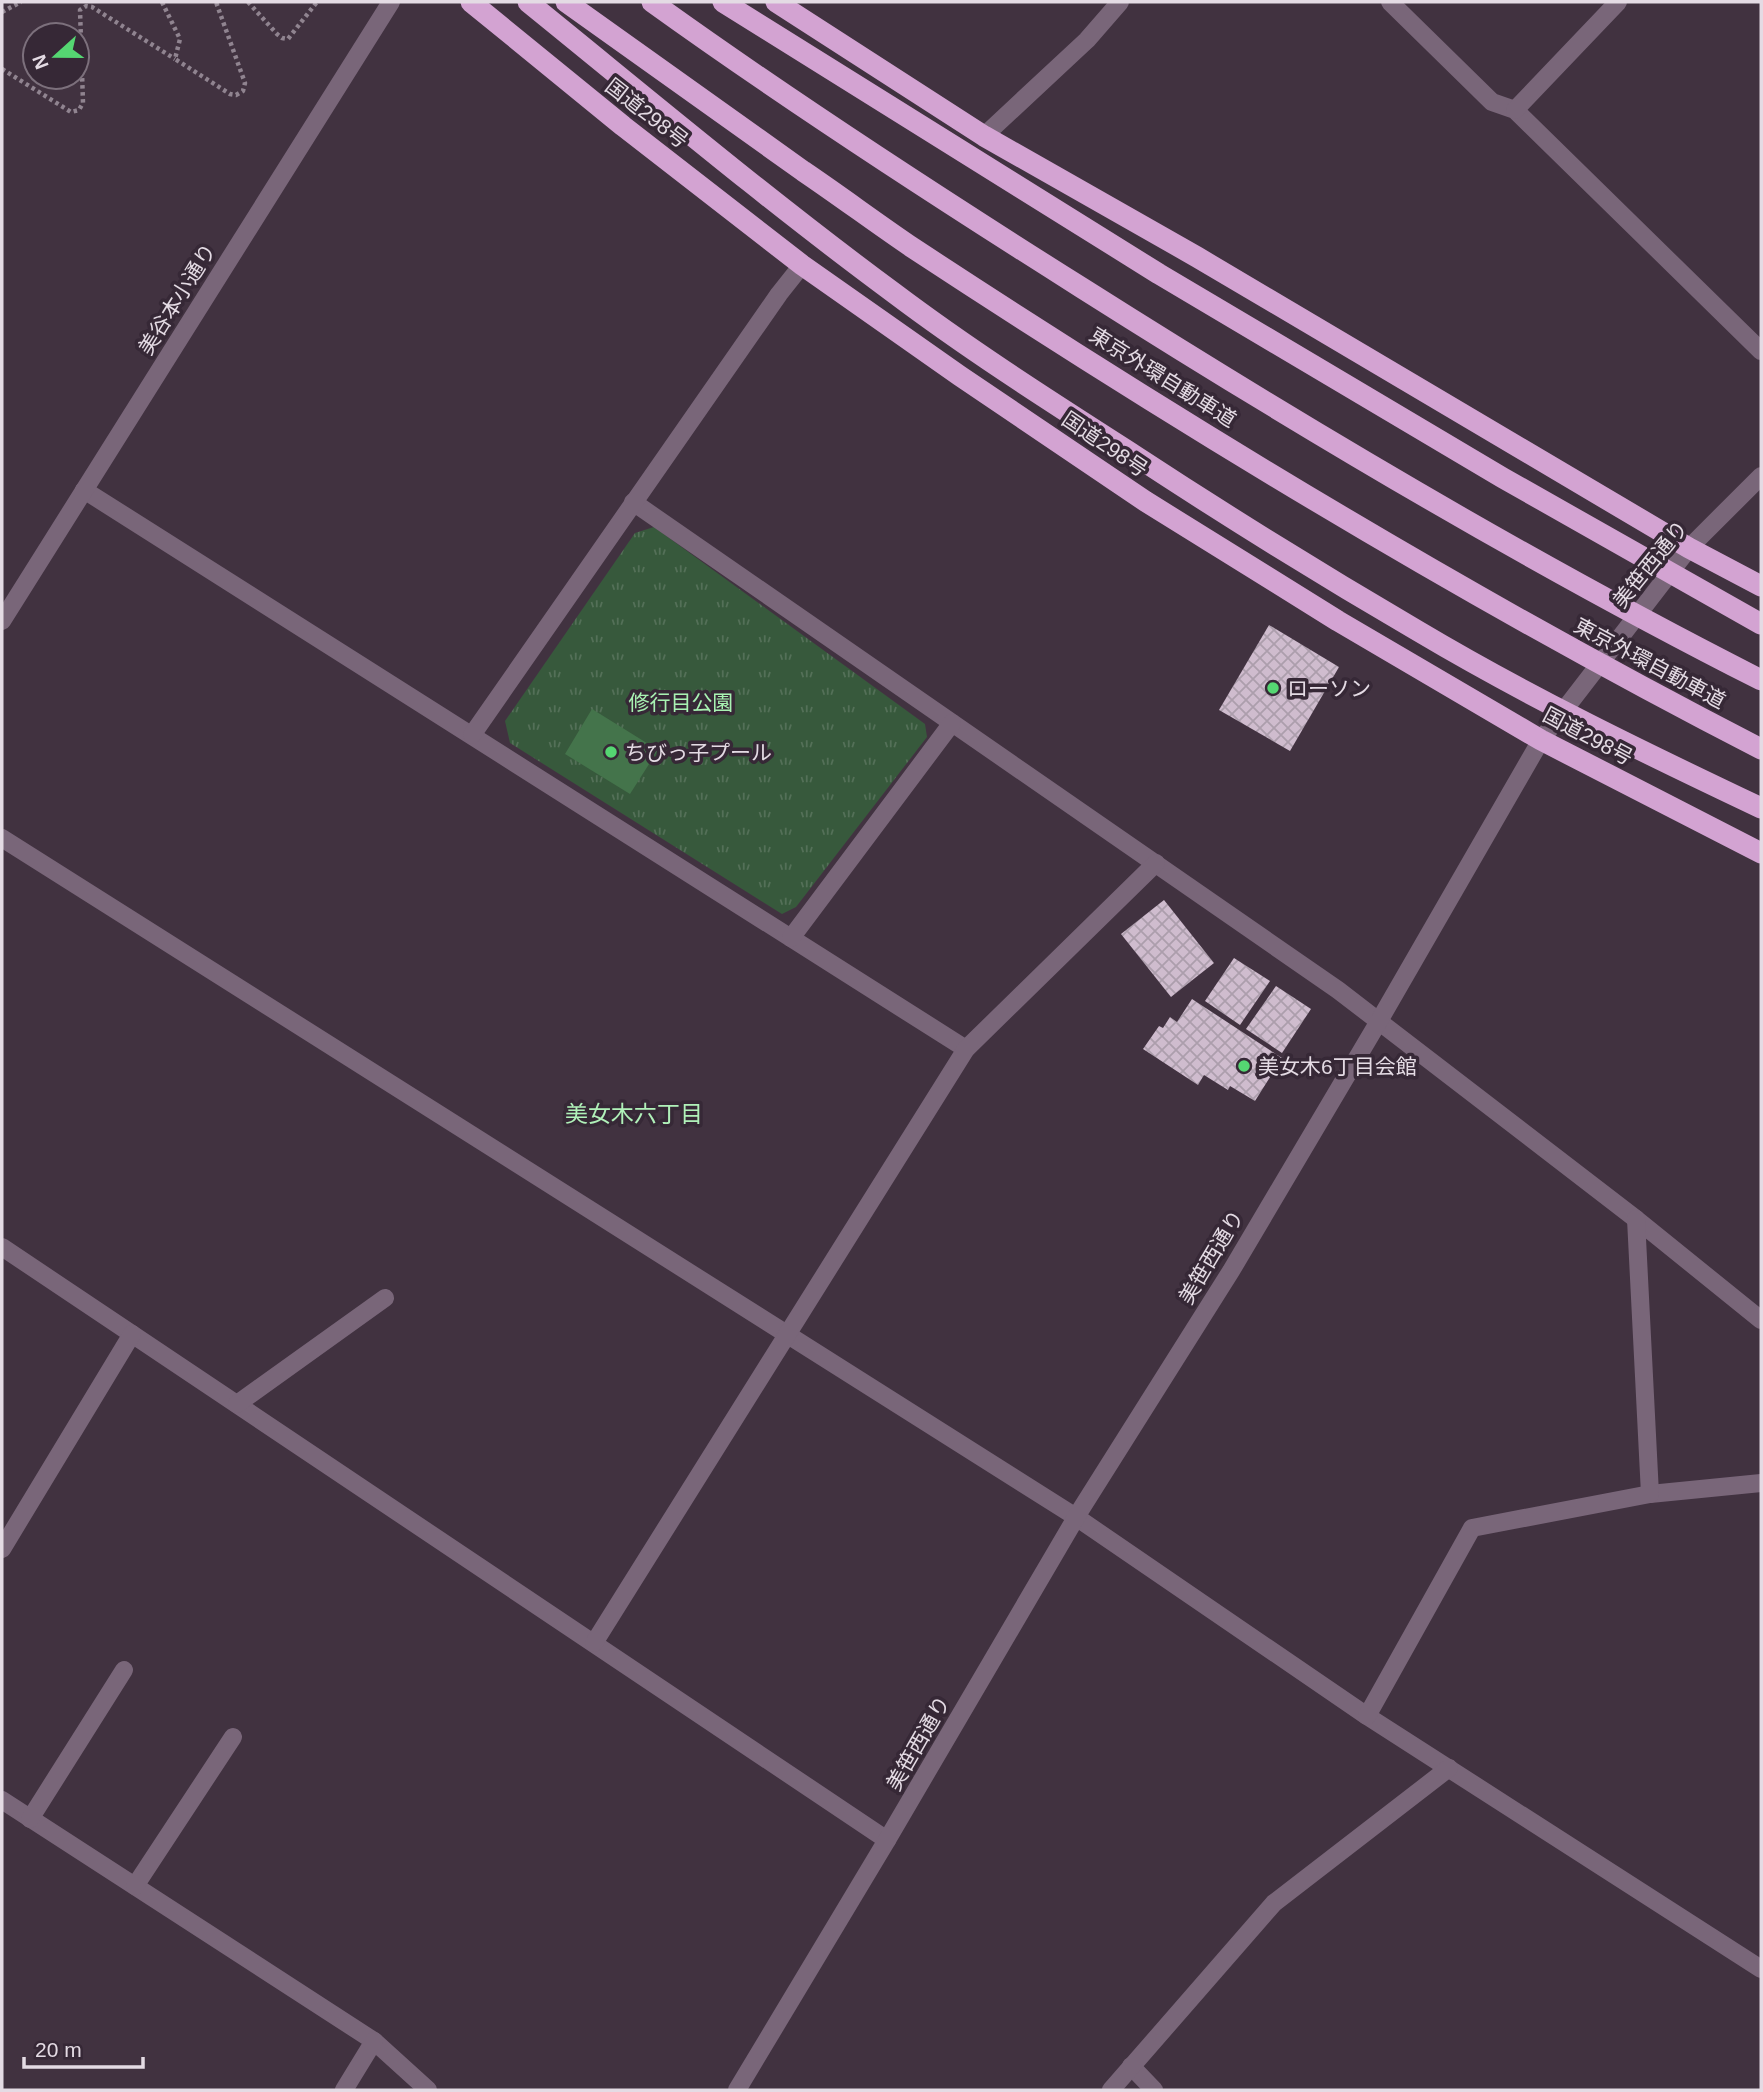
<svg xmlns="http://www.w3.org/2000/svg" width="1763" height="2092" font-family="Helvetica,'Noto Sans JP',sans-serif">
<defs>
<pattern id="park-tufts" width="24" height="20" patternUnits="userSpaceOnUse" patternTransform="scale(1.75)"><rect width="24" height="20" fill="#37593c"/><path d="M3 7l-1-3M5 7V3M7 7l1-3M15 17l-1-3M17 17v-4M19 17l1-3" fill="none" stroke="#547058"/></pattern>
<pattern id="building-cross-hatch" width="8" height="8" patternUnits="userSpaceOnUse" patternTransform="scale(1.75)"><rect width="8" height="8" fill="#cfbcce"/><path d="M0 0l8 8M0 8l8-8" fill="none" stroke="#ac9eac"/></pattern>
</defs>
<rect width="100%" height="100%" fill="#413240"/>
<!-- park -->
<polygon fill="url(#park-tufts)" points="654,527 925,724 927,737 796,907 782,914 510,743 505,721 635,533"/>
<!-- water -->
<polygon fill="#44744b" points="592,709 658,750 630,794 565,754"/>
<!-- building -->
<g fill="url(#building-cross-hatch)">
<polygon points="1269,625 1339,667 1290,751 1219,710"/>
<polygon points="1164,900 1214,963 1171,997 1121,934"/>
<polygon points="1234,958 1270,981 1240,1025 1205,1001"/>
<polygon points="1276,986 1311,1009 1282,1053 1246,1029"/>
<polygon points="1192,999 1282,1058 1255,1101 1230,1086 1228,1090 1204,1075 1198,1085 1143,1049 1159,1026 1163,1028 1170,1017 1177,1022"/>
</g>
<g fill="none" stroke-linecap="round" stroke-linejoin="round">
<!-- path -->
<g stroke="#908490" stroke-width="4.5" stroke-dasharray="3.5 3.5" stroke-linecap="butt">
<polyline points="162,2 180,39 175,59 230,94 236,95 243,91 245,83 216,2"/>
<polyline points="248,2 277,34 282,38 288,39 317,2"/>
<polyline points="2,12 21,2"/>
<polyline points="2,69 71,112 79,110 83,103 80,10 86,6 92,7 175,59"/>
</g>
<!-- minor -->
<g stroke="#796679" stroke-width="18">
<polyline points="1390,2 1492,102 1515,110 1761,351"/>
<polyline points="1515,110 1618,2"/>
<polyline points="984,136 1087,40 1120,2"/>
<polyline points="84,490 966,1049"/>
<polyline points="633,502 1338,990 1636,1219 1761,1320"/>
<polyline points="2,621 391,2"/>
<polyline points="472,735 779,294 802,265"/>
<polyline points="2,838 1076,1517 1367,1716 1761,1969"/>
<polyline points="791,938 952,723"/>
<polyline points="2,1247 887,1840"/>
<polyline points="237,1404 385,1298"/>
<polyline points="1650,1494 1761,1483"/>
<polyline points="2,1549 132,1334"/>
<polyline points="594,1643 966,1049 1156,863"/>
<polyline points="1367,1716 1472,1528 1650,1494 1636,1219"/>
<polyline points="2,1800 374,2041 428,2090"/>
<polyline points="30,1819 124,1670"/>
<polyline points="135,1886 233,1737"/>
<polyline points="1131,2066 1154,2090"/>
<polyline points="344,2090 374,2041"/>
<polyline points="737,2090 887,1840 1081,1509 1231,1271 1379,1021 1541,740 1689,548 1761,476"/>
<polyline points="1111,2090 1274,1903 1449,1768"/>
</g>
<!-- highway -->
<g stroke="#d3a3d2" stroke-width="21">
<polyline points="471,2 623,126 802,265 960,376 1145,501 1338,621 1541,740 1761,853"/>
<path d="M528,2C649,100 768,200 894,293C971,351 1053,403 1134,455C1227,516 1322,575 1418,631C1529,697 1645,753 1761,808"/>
<path d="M566,2C645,59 724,115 803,171C840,196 876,223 913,248C1187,428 1469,599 1761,749"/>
<path d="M652,2C791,102 936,196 1082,288C1303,428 1528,562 1761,680"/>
<polyline points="723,2 1159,274 1503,478 1761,624"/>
<polyline points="776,2 984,136 1197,257 1689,548 1761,586"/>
</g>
</g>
<!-- markers -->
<g fill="#55d672" stroke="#362836" stroke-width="2.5">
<circle cx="1273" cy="688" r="7"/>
<circle cx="611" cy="752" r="7"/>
<circle cx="1244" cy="1066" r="7"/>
</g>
<g text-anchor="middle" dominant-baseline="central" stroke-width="7" stroke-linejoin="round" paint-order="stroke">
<!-- street labels -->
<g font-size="21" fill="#e4dbe4" stroke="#362836">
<text transform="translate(647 113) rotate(38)">国道298号</text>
<text transform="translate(177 299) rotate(-58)">美谷本小通り</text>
<text transform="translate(1163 377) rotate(32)">東京外環自動車道</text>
<text transform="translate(1105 444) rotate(34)">国道298号</text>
<text transform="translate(1650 564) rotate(-51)">美笹西通り</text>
<text transform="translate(1650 663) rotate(28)">東京外環自動車道</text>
<text transform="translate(1588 736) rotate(28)">国道298号</text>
<text transform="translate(1211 1257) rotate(-59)">美笹西通り</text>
<text transform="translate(918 1743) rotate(-60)">美笹西通り</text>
</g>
<!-- poi labels -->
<g font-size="21" fill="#e4dbe4" stroke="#362836" text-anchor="start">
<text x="1287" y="688">ローソン</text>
<text x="625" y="752">ちびっ子プール</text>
<text x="1258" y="1066">美女木6丁目会館</text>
</g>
<!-- park labels -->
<g font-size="21" fill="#a8f2b2" stroke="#362836">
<text x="681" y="702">修行目公園</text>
</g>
<!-- neighbourhood labels -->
<g font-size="23" fill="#b0f1b9" stroke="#362836">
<text x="634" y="1114">美女木六丁目</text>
</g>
</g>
<!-- border -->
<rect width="1763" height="2092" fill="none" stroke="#e4dbe4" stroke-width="7"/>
<!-- north arrow -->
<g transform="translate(56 56) rotate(249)"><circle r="33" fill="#362836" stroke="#7c707c" stroke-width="2"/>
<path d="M0-5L12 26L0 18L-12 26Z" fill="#55d672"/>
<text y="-10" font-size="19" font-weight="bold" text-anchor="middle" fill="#e4dbe4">N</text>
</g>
<!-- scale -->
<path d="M24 2057v10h119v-10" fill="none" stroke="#e4dbe4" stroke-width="3.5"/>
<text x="35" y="2057" font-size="21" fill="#e4dbe4" stroke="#362836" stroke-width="5" paint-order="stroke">20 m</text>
</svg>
